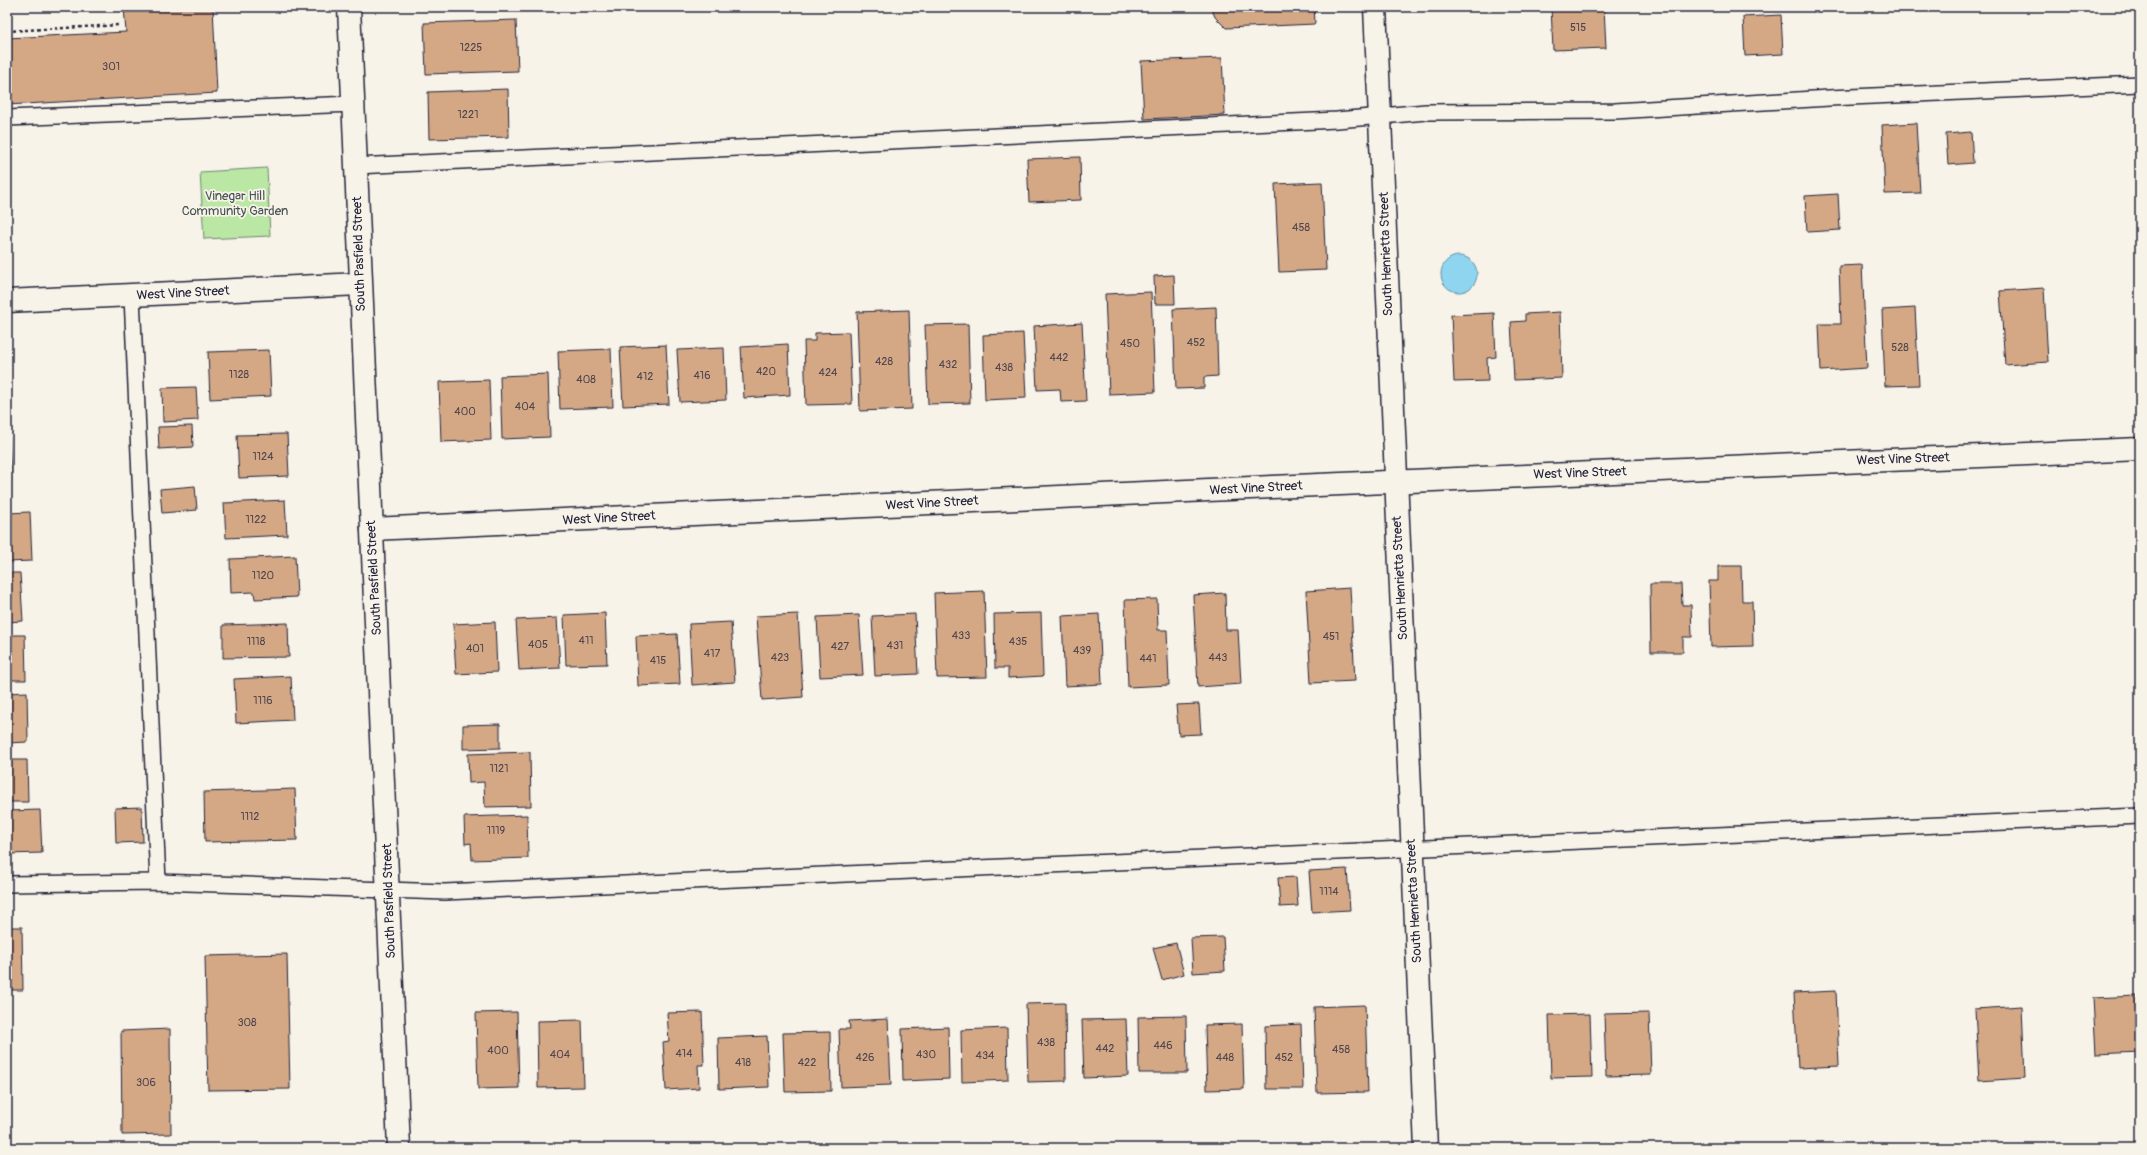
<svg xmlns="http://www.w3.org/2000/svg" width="2147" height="1155" font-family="Pangolin,sans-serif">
<rect width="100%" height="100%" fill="#f7f3e8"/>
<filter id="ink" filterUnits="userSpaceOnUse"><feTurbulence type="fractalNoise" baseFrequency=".025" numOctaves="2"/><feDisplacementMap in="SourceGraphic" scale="8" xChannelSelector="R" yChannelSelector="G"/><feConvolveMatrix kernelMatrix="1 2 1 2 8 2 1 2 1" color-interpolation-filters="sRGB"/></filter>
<g filter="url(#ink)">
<!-- green -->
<polygon fill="#bae7a4" stroke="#6e8470" points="267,168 270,236 204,239 200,172"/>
<!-- water -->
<circle fill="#8fd5f0" stroke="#638da8" cx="1459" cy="274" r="18"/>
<!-- building -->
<g fill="#d4a885" stroke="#22223b">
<polygon points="124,7 213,7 217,93 7,105 7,38 126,32"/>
<polygon points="1211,7 1314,7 1315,24 1226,28 1215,17"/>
<polygon points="1551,7 1604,7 1606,48 1553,50"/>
<polygon points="1781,15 1783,54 1745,56 1743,17"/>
<polygon points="516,20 518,71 426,74 424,23"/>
<polygon points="1222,58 1225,115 1144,119 1141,61"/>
<polygon points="508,89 509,137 429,139 428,92"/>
<polygon points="1916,123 1920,193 1885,194 1882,125"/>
<polygon points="1971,132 1973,163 1948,165 1946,134"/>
<polygon points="1080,157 1081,200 1029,202 1027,159"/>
<polygon points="1322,182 1326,270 1279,272 1275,184"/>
<polygon points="1838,194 1840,230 1807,232 1805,196"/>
<polygon points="1862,265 1867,368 1821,371 1819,324 1841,324 1839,266"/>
<polygon points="1174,275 1175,304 1155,304 1154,276"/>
<polygon points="2044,288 2048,362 2005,365 2000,291"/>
<polygon points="1151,292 1155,392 1109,394 1105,294"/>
<polygon points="1216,307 1218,376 1204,377 1204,388 1176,389 1173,309"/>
<polygon points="1915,308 1919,385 1885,386 1882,310"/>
<polygon points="909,310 912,409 860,411 857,312"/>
<polygon points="1560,312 1562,378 1514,380 1511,322 1525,321 1525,314"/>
<polygon points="1494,313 1496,357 1487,358 1488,381 1454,382 1451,315"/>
<polygon points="1082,323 1086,401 1061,402 1060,389 1037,390 1034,326"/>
<polygon points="968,324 970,403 928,404 925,325"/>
<polygon points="849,332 852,404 806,405 804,341 815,341 815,333"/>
<polygon points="1023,333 1026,398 985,400 983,335"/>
<polygon points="788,344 790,395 744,398 741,347"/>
<polygon points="666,345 669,404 623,406 620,347"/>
<polygon points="724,348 726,400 680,402 677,350"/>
<polygon points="611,349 613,407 560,409 558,351"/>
<polygon points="269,350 271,396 210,399 208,352"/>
<polygon points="548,374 550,437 502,439 500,376"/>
<polygon points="489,380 491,440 441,442 439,382"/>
<polygon points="196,387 198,420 163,422 162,388"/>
<polygon points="192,426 193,447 159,449 158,427"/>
<polygon points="287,434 289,476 239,478 237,435"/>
<polygon points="7,437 9,437 11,481 7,481"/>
<polygon points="195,486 197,510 162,513 160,489"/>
<polygon points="285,500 287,535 226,538 224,503"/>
<polygon points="30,512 32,561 7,562 7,513"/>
<polygon points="295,556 297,597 255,599 254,592 231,593 230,559"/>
<polygon points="1718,566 1741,566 1742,601 1752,601 1753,646 1711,647 1709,581 1718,581"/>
<polygon points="7,573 20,573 23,621 7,622"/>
<polygon points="1650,584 1681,584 1682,605 1691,605 1692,637 1683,637 1683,652 1651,652"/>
<polygon points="1350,588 1355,681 1311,683 1306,591"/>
<polygon points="984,591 987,677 937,678 934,593"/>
<polygon points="1225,593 1226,630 1238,630 1241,684 1198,687 1193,595"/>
<polygon points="1157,599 1158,630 1167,630 1169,685 1128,687 1125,600"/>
<polygon points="605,613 607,664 566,665 564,615"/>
<polygon points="1041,613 1043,676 1008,678 1008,668 995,668 994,614"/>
<polygon points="798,614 803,697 762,700 756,616"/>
<polygon points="915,614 918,674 875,676 872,616"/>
<polygon points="1099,614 1102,684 1065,686 1062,616"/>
<polygon points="859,615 863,675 820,677 817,617"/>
<polygon points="557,618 560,668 519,670 516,620"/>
<polygon points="495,622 497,672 456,674 453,624"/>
<polygon points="731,622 735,682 692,685 689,624"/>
<polygon points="288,623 289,657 223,658 223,625"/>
<polygon points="677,634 680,684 638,686 636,636"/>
<polygon points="7,635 25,635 26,680 7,680"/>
<polygon points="291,676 293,720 236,723 234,679"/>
<polygon points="27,692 28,742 7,743 7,693"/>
<polygon points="1199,704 1201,734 1179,735 1176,705"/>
<polygon points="500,724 500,748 463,749 463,725"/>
<polygon points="530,752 531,806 485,807 484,782 469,783 468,754"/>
<polygon points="7,760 27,760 28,802 7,802"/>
<polygon points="295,789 297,840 205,842 204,792"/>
<polygon points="142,807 143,842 116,843 115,808"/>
<polygon points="40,810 42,853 7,854 7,811"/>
<polygon points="527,815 528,858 472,860 471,843 465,844 464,817"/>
<polygon points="1347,869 1350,910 1312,912 1309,871"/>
<polygon points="1296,877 1298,906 1280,907 1278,878"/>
<polygon points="7,927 22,927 23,990 7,990"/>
<polygon points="1223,937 1225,971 1193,973 1191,938"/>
<polygon points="1176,943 1184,974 1162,980 1153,948"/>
<polygon points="287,954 290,1089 208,1090 205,956"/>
<polygon points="1836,991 1839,1066 1798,1068 1794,993"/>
<polygon points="2137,996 2140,1052 2096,1054 2093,998"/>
<polygon points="1065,1003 1066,1081 1028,1082 1026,1004"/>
<polygon points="1365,1005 1368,1092 1317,1093 1314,1007"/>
<polygon points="2022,1006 2025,1078 1979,1081 1975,1009"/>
<polygon points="517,1012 519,1088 478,1089 476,1013"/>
<polygon points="702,1012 704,1065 698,1065 699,1088 666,1090 663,1042 669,1041 667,1013"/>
<polygon points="1649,1013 1651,1075 1606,1076 1604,1014"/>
<polygon points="1590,1014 1592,1077 1551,1078 1549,1015"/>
<polygon points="1186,1016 1187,1073 1139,1073 1138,1017"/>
<polygon points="888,1019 891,1085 841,1087 839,1029 850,1029 849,1021"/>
<polygon points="1126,1019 1128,1076 1084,1078 1082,1020"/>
<polygon points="582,1020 584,1087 538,1088 537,1021"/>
<polygon points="1242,1024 1244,1089 1207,1090 1205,1025"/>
<polygon points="1301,1024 1303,1089 1266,1089 1265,1026"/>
<polygon points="948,1027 949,1079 903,1081 902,1029"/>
<polygon points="1007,1028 1008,1080 962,1082 961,1030"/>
<polygon points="170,1029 171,1134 122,1135 121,1031"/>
<polygon points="830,1032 831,1091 785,1092 783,1033"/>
<polygon points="767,1036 769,1087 719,1089 718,1038"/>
</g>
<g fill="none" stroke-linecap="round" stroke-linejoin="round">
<defs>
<g id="lane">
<polyline points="7,118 353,104"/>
<polyline points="355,166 1337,120 1426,112 1615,111 1829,98 2140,84"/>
<polyline points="132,296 158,882"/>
<polyline points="7,884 158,882 445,892 2140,816"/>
</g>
<g id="street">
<polyline points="349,7 399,1148"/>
<polyline points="1375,7 1426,1148"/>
<polyline points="7,301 360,284"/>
<polyline points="372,529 1272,487 2140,449"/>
</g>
</defs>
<!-- lane casing -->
<use href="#lane" stroke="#22223b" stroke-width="18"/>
<!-- street casing -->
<use href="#street" stroke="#22223b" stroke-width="25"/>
<!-- path -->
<polyline stroke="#22223b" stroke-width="2.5" stroke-dasharray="3 3" stroke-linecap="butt" points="7,31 120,25"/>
<!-- lane -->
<use href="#lane" stroke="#f7f3e8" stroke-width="15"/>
<!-- street -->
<use href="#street" stroke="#f7f3e8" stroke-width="22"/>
</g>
</g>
<g text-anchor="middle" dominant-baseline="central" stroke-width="3.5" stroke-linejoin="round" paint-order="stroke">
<!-- number labels -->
<g font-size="11" fill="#4e444e">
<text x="1578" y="27">515</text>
<text x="471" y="47">1225</text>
<text x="111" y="66">301</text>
<text x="468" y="114">1221</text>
<text x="1301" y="227">458</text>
<text x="1196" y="342">452</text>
<text x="1130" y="343">450</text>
<text x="1900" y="347">528</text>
<text x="1059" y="357">442</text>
<text x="884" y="361">428</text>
<text x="948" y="364">432</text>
<text x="1004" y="367">438</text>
<text x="766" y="371">420</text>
<text x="828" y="372">424</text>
<text x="239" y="374">1128</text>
<text x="702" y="375">416</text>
<text x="645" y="376">412</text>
<text x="586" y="379">408</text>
<text x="525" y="406">404</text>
<text x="465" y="411">400</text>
<text x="263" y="456">1124</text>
<text x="256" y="519">1122</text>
<text x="263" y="575">1120</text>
<text x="961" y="635">433</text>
<text x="1331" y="636">451</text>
<text x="586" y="640">411</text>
<text x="256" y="641">1118</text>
<text x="1018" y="641">435</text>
<text x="538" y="644">405</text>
<text x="895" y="645">431</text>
<text x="840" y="646">427</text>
<text x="475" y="648">401</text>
<text x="1082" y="650">439</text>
<text x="712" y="653">417</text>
<text x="780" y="657">423</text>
<text x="1218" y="657">443</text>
<text x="1148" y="658">441</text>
<text x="658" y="660">415</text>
<text x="263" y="700">1116</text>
<text x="499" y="768">1121</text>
<text x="250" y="816">1112</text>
<text x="496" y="830">1119</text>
<text x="1329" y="891">1114</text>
<text x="247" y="1022">308</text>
<text x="1046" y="1042">438</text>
<text x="1163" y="1045">446</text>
<text x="1105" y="1048">442</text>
<text x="1341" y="1049">458</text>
<text x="498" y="1050">400</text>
<text x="684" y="1053">414</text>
<text x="560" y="1054">404</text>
<text x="926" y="1054">430</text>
<text x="985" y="1055">434</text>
<text x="865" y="1057">426</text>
<text x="1225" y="1057">448</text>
<text x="1284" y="1057">452</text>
<text x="743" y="1062">418</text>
<text x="807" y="1062">422</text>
<text x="146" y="1082">306</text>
</g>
<!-- park labels -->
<g font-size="13" fill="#485355" stroke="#f7f3e8">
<text x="235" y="196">Vinegar Hill<tspan x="235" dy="15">Community Garden</tspan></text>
</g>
<!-- street labels -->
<g font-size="13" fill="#22223b" stroke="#f7f3e8">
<text transform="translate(359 254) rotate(-92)">South Pasfield Street</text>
<text transform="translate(1386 254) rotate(-92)">South Henrietta Street</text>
<text transform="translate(183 293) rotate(-3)">West Vine Street</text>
<text transform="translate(1903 459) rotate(-2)">West Vine Street</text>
<text transform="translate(1580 473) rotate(-2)">West Vine Street</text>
<text transform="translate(1256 488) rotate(-3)">West Vine Street</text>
<text transform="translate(932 503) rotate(-3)">West Vine Street</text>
<text transform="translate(609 518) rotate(-3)">West Vine Street</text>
<text transform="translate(374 578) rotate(-93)">South Pasfield Street</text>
<text transform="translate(1400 578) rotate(-93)">South Henrietta Street</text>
<text transform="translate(389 901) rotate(-92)">South Pasfield Street</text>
<text transform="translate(1414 901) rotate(-93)">South Henrietta Street</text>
</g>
</g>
<!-- margin -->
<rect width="2147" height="1155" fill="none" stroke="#f7f3e8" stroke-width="24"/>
<rect x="12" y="12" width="2123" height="1131" fill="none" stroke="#22223b" stroke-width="1.5" filter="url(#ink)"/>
</svg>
